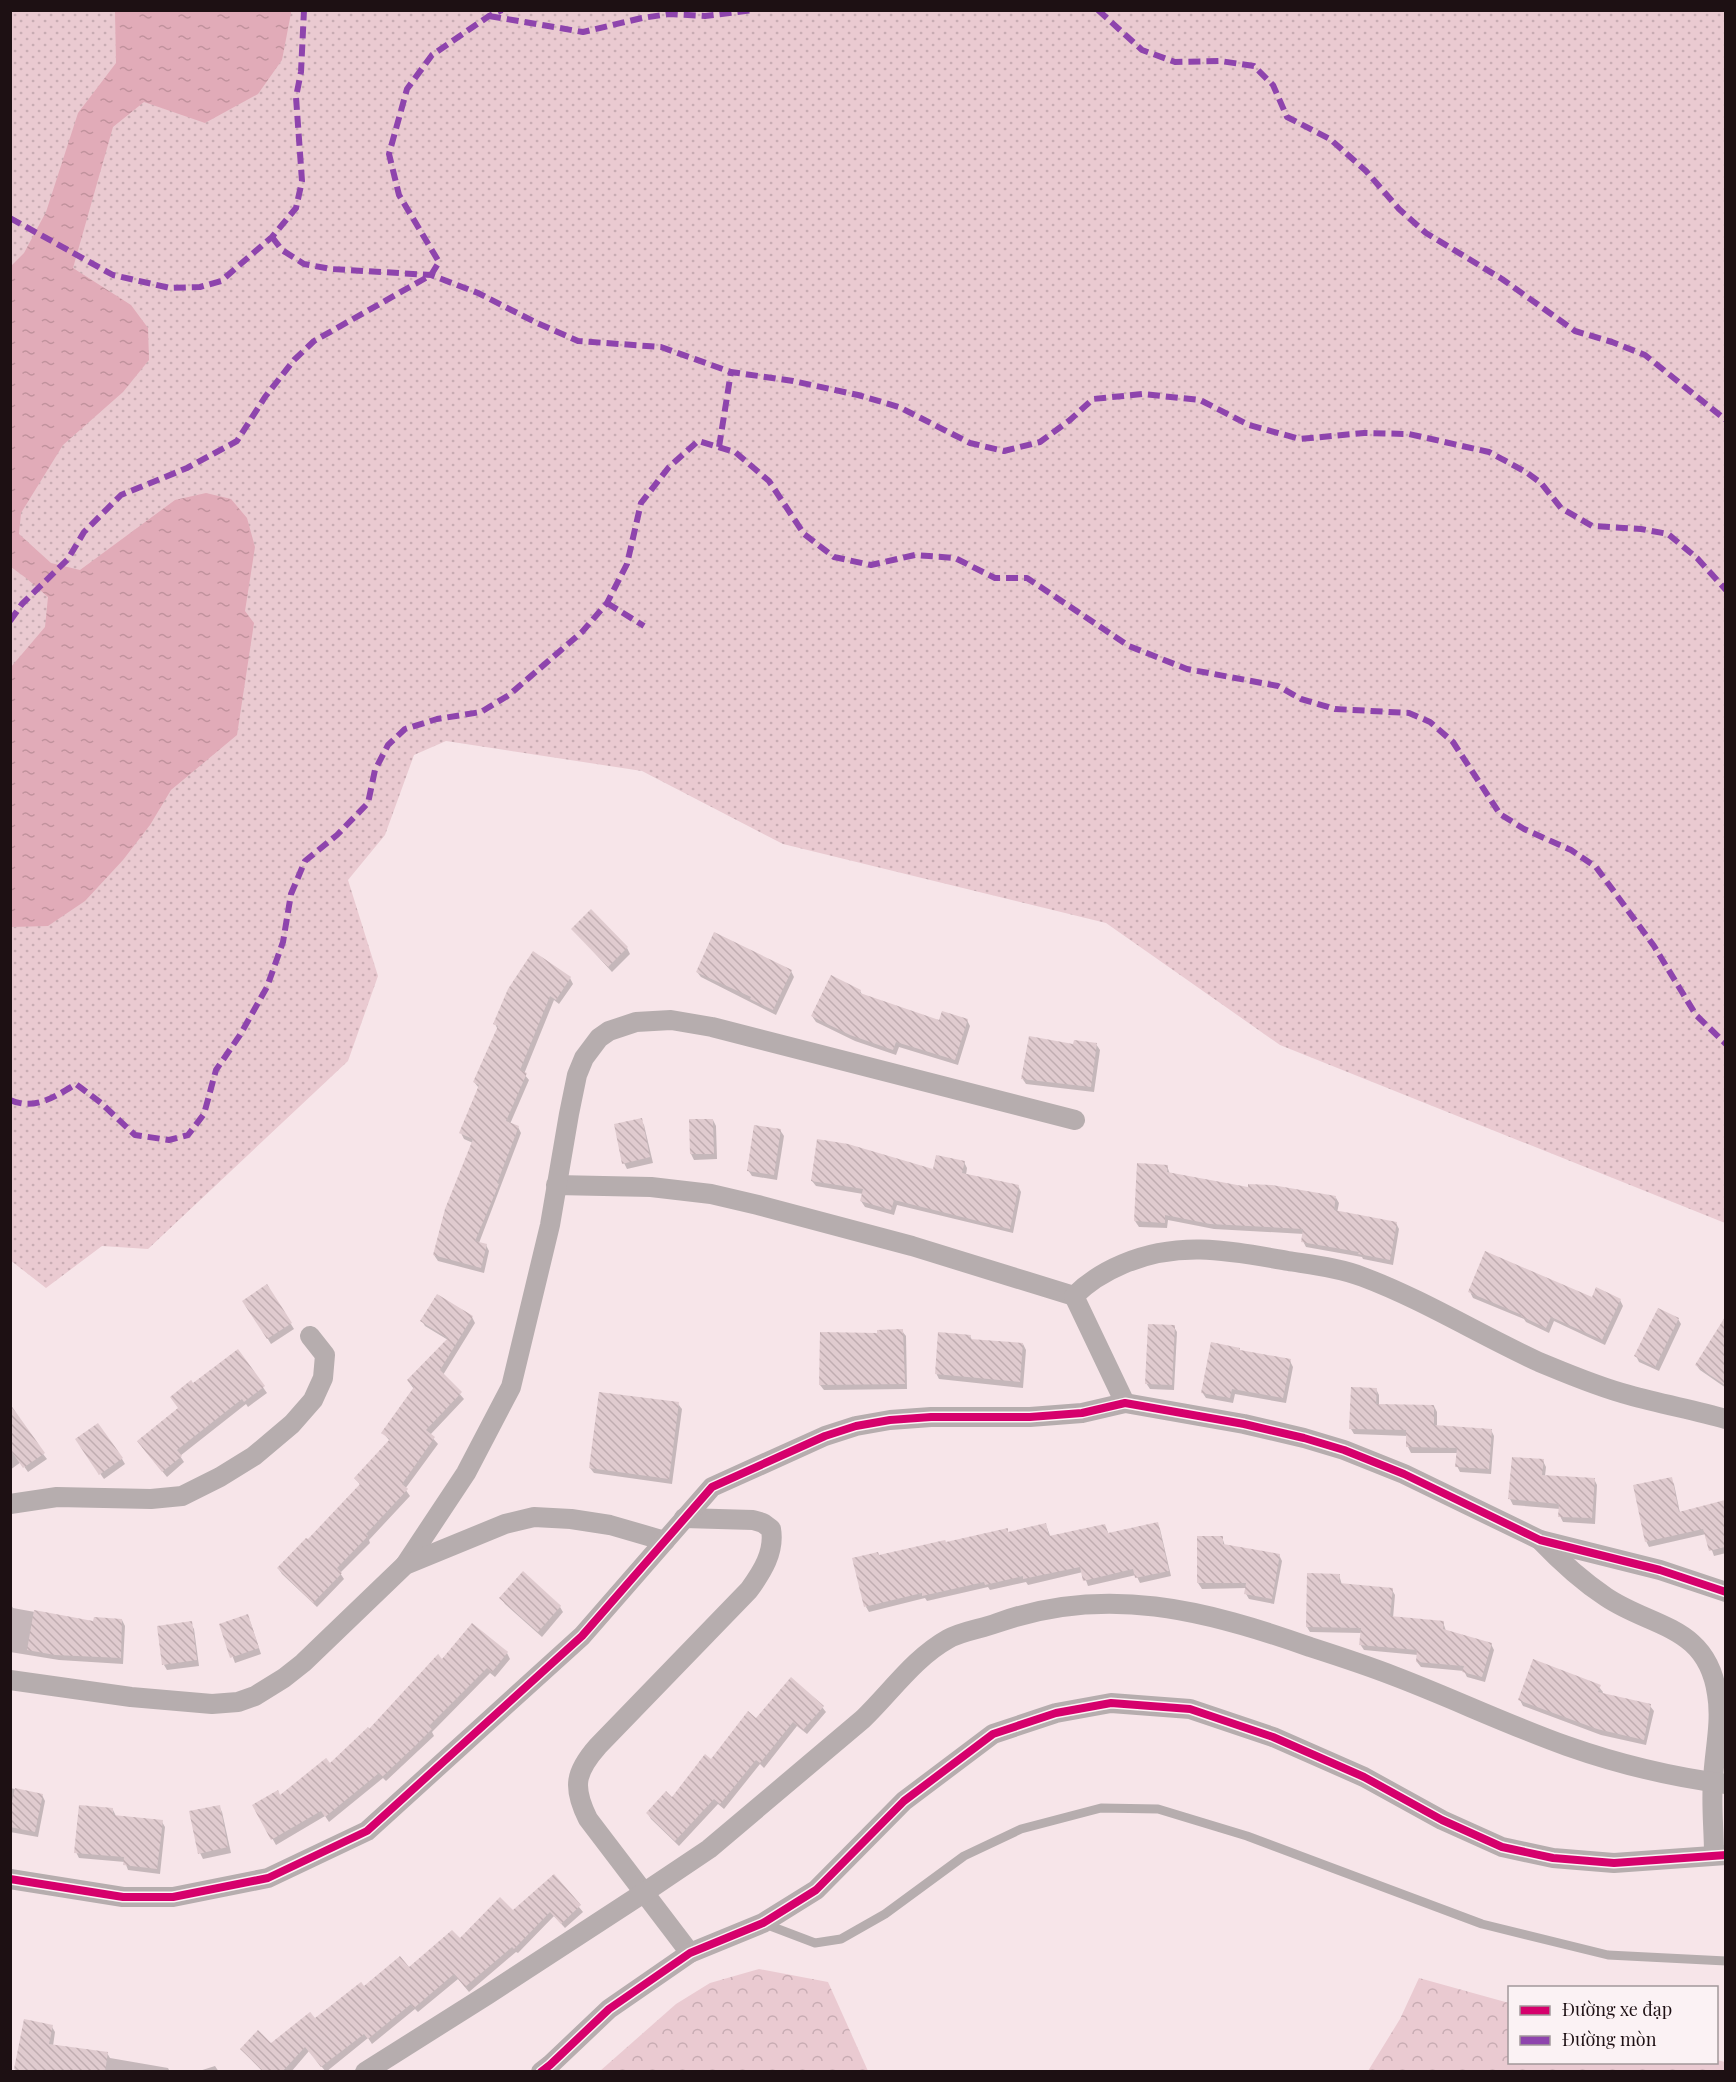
<svg xmlns="http://www.w3.org/2000/svg" width="1736" height="2082" font-family="'Playfair Display',serif">
<defs>
<pattern id="grass-dots" width="8" height="8" patternUnits="userSpaceOnUse" patternTransform="scale(1.5)"><rect width="8" height="8" fill="#eacad1"/><path d="M2 2h.1M6 6h.1" fill="none" stroke="#c8acb3" stroke-width="1.8" stroke-linecap="round"/></pattern>
<pattern id="forest-crowns" width="20" height="18" patternUnits="userSpaceOnUse" patternTransform="scale(1.5)"><rect width="20" height="18" fill="#eacad1"/><path d="M2 6a3 3 0 1 1 6 0M12 15a3 3 0 1 1 6 0" fill="none" stroke="#c8acb3"/></pattern>
<pattern id="water-ripples" width="26" height="14" patternUnits="userSpaceOnUse" patternTransform="scale(1.5)"><rect width="26" height="14" fill="#e1abb8"/><path d="M2 4q2-2 4 0t4 0M15 11q2-2 4 0t4 0" fill="none" stroke="#c1929d"/></pattern>
<pattern id="building-back-hatch" width="6" height="6" patternUnits="userSpaceOnUse" patternTransform="scale(1.5)"><rect width="6" height="6" fill="#e0cbcf"/><path d="M-1 5l2 2M0 0l6 6M5-1l2 2" fill="none" stroke="#c0adb1"/></pattern>
</defs>
<rect width="100%" height="100%" fill="#f7e5e9"/>
<!-- grass -->
<polygon fill="url(#grass-dots)" points="10,11 1725,11 1725,1223 1280,1045 1106,923 783,844 642,771 446,741 414,755 385,835 348,880 378,976 348,1061 148,1249 102,1246 46,1288 10,1260"/>
<!-- forest -->
<g fill="url(#forest-crowns)">
<polygon points="759,1969 828,1982 868,2071 600,2071 676,2004 710,1983"/>
<polygon points="1419,1978 1509,2003 1510,2062 1716,2062 1717,2060 1725,2062 1725,2071 1368,2071 1400,2019"/>
</g>
<!-- water -->
<polygon fill="url(#water-ripples)" points="115,11 290,10 291,13 282,60 258,94 205,123 144,102 113,127 73,268 131,305 148,328 149,360 123,392 63,445 21,513 19,534 51,563 80,570 175,500 206,493 231,499 247,518 255,547 245,611 254,623 237,735 171,790 150,825 123,860 85,901 48,926 11,927 11,667 45,627 48,597 26,578 11,567 11,266 24,253 46,212 78,113 116,63"/>
<!-- shadow -->
<g fill="#0003">
<polygon points="573,929 627,948 630,954 612,972"/>
<polygon points="791,971 794,977 776,1015 701,977 697,972"/>
<polygon points="570,978 573,984 559,1004 554,1000 524,1074 529,1080 510,1124 518,1127 521,1133 479,1243 486,1245 489,1251 484,1273 438,1261 434,1255 473,1143 464,1139 461,1133 479,1088 474,1082 498,1030 495,1024"/>
<polygon points="860,991 863,996 940,1022 967,1020 970,1026 958,1065 899,1047 896,1055 855,1041 816,1022 812,1016"/>
<polygon points="1096,1044 1100,1050 1094,1092 1026,1084 1022,1078 1075,1046"/>
<polygon points="641,1120 644,1125 653,1163 627,1169 624,1163"/>
<polygon points="713,1120 716,1126 717,1159 694,1160 691,1154"/>
<polygon points="780,1130 784,1136 777,1180 752,1176 748,1170"/>
<polygon points="964,1162 967,1168 966,1175 1018,1186 1021,1192 1013,1233 897,1205 894,1215 865,1207 861,1201 863,1194 816,1186 812,1181 934,1171"/>
<polygon points="1139,1165 1167,1166 1170,1174 1250,1189 1336,1198 1339,1203 1337,1213 1396,1223 1399,1229 1393,1265 1363,1259 1362,1257 1306,1247 1303,1241 1304,1234 1214,1229 1168,1220 1167,1228 1139,1227 1135,1221"/>
<polygon points="267,1286 294,1329 271,1344 244,1301"/>
<polygon points="1470,1292 1620,1300 1623,1306 1605,1345 1554,1321 1549,1333 1526,1322 1524,1319 1473,1298"/>
<polygon points="472,1317 475,1323 443,1375 464,1399 430,1435 438,1444 405,1489 410,1496 369,1540 370,1543 340,1573 344,1579 317,1607 282,1574 278,1568 308,1541 361,1486 356,1478 390,1441 383,1433 414,1389 408,1381 448,1340 425,1326 422,1321"/>
<polygon points="1678,1319 1681,1324 1659,1371 1639,1362 1636,1356"/>
<polygon points="1174,1327 1177,1332 1174,1390 1150,1389 1146,1383"/>
<polygon points="1720,1329 1726,1333 1726,1388 1700,1370 1696,1365"/>
<polygon points="902,1331 906,1336 907,1389 824,1390 820,1385"/>
<polygon points="970,1336 972,1340 1023,1344 1026,1350 1023,1388 939,1379 936,1373"/>
<polygon points="238,1352 267,1393 248,1407 246,1404 180,1456 184,1462 167,1477 142,1447 180,1409 193,1385"/>
<polygon points="1241,1352 1290,1361 1293,1367 1286,1403 1235,1394 1233,1403 1206,1398 1202,1392"/>
<polygon points="1376,1389 1379,1395 1379,1406 1434,1406 1437,1412 1437,1426 1491,1430 1494,1436 1491,1474 1460,1472 1457,1466 1458,1453 1411,1453 1408,1447 1408,1436 1354,1434 1351,1429"/>
<polygon points="678,1404 682,1409 672,1484 594,1473 590,1468"/>
<polygon points="10,1412 47,1459 28,1472 21,1462 10,1470"/>
<polygon points="80,1445 122,1459 125,1464 104,1479"/>
<polygon points="1543,1461 1546,1467 1545,1476 1594,1479 1597,1485 1595,1524 1563,1522 1560,1516 1560,1509 1513,1505 1510,1499"/>
<polygon points="1671,1479 1674,1484 1680,1513 1726,1502 1726,1553 1714,1556 1706,1534 1649,1547 1646,1541"/>
<polygon points="1157,1523 1160,1529 1171,1576 1140,1583 1136,1575 1088,1586 1083,1572 1028,1585 1026,1582 990,1590 988,1587 927,1601 925,1598 869,1612 866,1607 879,1557 1009,1533 1046,1525 1051,1538 1105,1526 1109,1535"/>
<polygon points="1222,1537 1225,1546 1279,1555 1282,1561 1274,1604 1249,1599 1246,1594 1247,1588 1202,1589 1198,1583 1198,1538"/>
<polygon points="1339,1575 1342,1585 1392,1590 1395,1595 1393,1618 1443,1622 1446,1631 1491,1644 1494,1650 1485,1682 1467,1677 1464,1671 1421,1667 1417,1662 1418,1655 1364,1650 1360,1644 1362,1633 1310,1632 1307,1627"/>
<polygon points="501,1598 560,1607 563,1612 542,1637 505,1604"/>
<polygon points="10,1603 13,1608 95,1623 122,1620 125,1626 123,1664 59,1660 10,1652"/>
<polygon points="250,1621 261,1654 235,1663 221,1624"/>
<polygon points="191,1624 194,1629 199,1666 167,1670 164,1665"/>
<polygon points="507,1653 510,1659 495,1677 490,1673 432,1732 434,1736 386,1781 383,1778 329,1822 325,1816 276,1845 254,1806 280,1798 330,1765 369,1731 442,1661"/>
<polygon points="1599,1687 1603,1692 1602,1695 1650,1706 1654,1711 1646,1745 1601,1735 1523,1706 1520,1700"/>
<polygon points="822,1707 826,1712 807,1734 797,1726 764,1768 760,1764 724,1809 718,1804 679,1846 651,1819 648,1814 672,1799 756,1720"/>
<polygon points="10,1788 42,1795 45,1801 38,1837 10,1832"/>
<polygon points="219,1806 222,1812 231,1853 203,1859 200,1853"/>
<polygon points="113,1810 116,1816 162,1822 165,1827 160,1874 128,1870 125,1862 79,1858 76,1852"/>
<polygon points="554,1876 583,1912 565,1928 554,1916 518,1953 516,1952 469,1992 458,1979 418,2012 415,2009 372,2044 368,2038 326,2072 309,2051 291,2072 263,2072 242,2050 271,2045 315,2020 364,1988 409,1970 513,1912"/>
<polygon points="52,2027 55,2032 53,2046 107,2053 110,2058 168,2068 170,2072 17,2072 15,2069"/>
<polygon points="215,2066 219,2072 196,2072"/>
</g>
<!-- building -->
<g fill="url(#building-back-hatch)">
<polygon points="591,909 628,947 608,967 571,929"/>
<polygon points="714,932 792,970 773,1010 750,999 751,997 696,972"/>
<polygon points="533,951 571,977 556,1000 550,996 520,1070 527,1073 506,1121 519,1126 497,1183 499,1184 475,1241 487,1244 481,1268 433,1255 445,1209 473,1139 459,1133 479,1085 473,1082 498,1026 493,1024 508,989"/>
<polygon points="831,975 861,990 860,993 939,1020 942,1011 968,1019 955,1060 896,1042 893,1050 850,1035 811,1016"/>
<polygon points="1029,1036 1073,1044 1074,1040 1097,1043 1091,1087 1021,1079"/>
<polygon points="642,1118 650,1157 622,1164 614,1124"/>
<polygon points="689,1119 713,1119 714,1154 690,1154"/>
<polygon points="754,1125 781,1129 774,1175 747,1171"/>
<polygon points="817,1139 848,1144 933,1169 936,1155 965,1161 962,1173 1019,1185 1010,1229 894,1200 891,1210 860,1201 863,1189 811,1181"/>
<polygon points="1137,1163 1168,1165 1167,1172 1248,1187 1248,1184 1272,1185 1336,1196 1334,1210 1397,1222 1390,1260 1358,1254 1359,1252 1301,1242 1303,1229 1210,1224 1165,1215 1165,1223 1134,1221"/>
<polygon points="1485,1251 1592,1297 1596,1287 1621,1299 1602,1340 1551,1317 1546,1328 1521,1316 1522,1315 1468,1292"/>
<polygon points="267,1284 292,1323 267,1339 242,1301"/>
<polygon points="437,1294 473,1316 440,1370 462,1392 426,1430 435,1437 402,1484 408,1489 366,1534 368,1536 337,1568 342,1573 313,1603 277,1568 306,1538 308,1539 360,1484 354,1478 390,1439 381,1433 414,1387 407,1380 448,1338 420,1321"/>
<polygon points="1658,1308 1679,1318 1655,1367 1634,1356"/>
<polygon points="1725,1317 1725,1385 1695,1365"/>
<polygon points="1148,1324 1175,1325 1172,1385 1145,1384"/>
<polygon points="903,1329 905,1384 819,1385 820,1332 877,1333 877,1330"/>
<polygon points="938,1332 971,1335 970,1339 1023,1343 1020,1382 935,1374"/>
<polygon points="1211,1342 1240,1348 1240,1350 1291,1359 1283,1398 1232,1389 1230,1398 1201,1393"/>
<polygon points="238,1349 265,1386 244,1402 242,1399 177,1450 182,1456 162,1472 137,1441 178,1408 170,1397 191,1380 193,1383"/>
<polygon points="1351,1387 1377,1388 1376,1404 1434,1405 1434,1425 1492,1429 1489,1469 1455,1467 1457,1448 1406,1447 1406,1430 1349,1429"/>
<polygon points="599,1392 679,1402 669,1479 589,1468"/>
<polygon points="10,1404 45,1453 23,1468 10,1449"/>
<polygon points="98,1423 123,1458 99,1475 75,1439"/>
<polygon points="1512,1457 1544,1459 1542,1475 1595,1478 1592,1518 1558,1517 1559,1504 1508,1499"/>
<polygon points="1672,1477 1679,1512 1725,1500 1725,1547 1709,1551 1703,1529 1645,1542 1633,1485"/>
<polygon points="1158,1522 1169,1571 1135,1578 1133,1569 1083,1581 1080,1567 1023,1579 1023,1576 985,1585 984,1582 922,1596 922,1593 864,1607 852,1558 878,1552 879,1555 945,1540 946,1542 1008,1528 1008,1532 1046,1523 1049,1536 1105,1524 1108,1533"/>
<polygon points="1197,1536 1223,1536 1223,1544 1280,1554 1272,1599 1244,1594 1246,1583 1197,1583"/>
<polygon points="523,1571 561,1606 538,1632 499,1598"/>
<polygon points="1307,1573 1340,1574 1339,1583 1393,1588 1390,1616 1444,1621 1443,1629 1492,1643 1482,1677 1462,1672 1464,1666 1416,1662 1417,1650 1359,1645 1361,1628 1306,1627"/>
<polygon points="34,1610 93,1621 94,1617 122,1619 121,1658 55,1655 27,1650"/>
<polygon points="248,1614 259,1648 230,1658 219,1624"/>
<polygon points="192,1621 197,1660 162,1665 157,1626"/>
<polygon points="472,1623 508,1652 492,1672 487,1668 429,1726 432,1729 415,1746 382,1777 379,1773 325,1817 321,1811 271,1840 252,1805 278,1790 280,1795 326,1758 330,1763 368,1727 369,1729 438,1654 442,1659"/>
<polygon points="1533,1659 1601,1685 1598,1692 1651,1704 1644,1740 1597,1729 1518,1700"/>
<polygon points="791,1677 824,1706 803,1730 793,1722 760,1763 756,1760 720,1804 714,1799 675,1841 646,1813 666,1791 672,1797 705,1754 711,1759 748,1711 756,1718"/>
<polygon points="15,1788 43,1794 35,1832 10,1827 10,1810"/>
<polygon points="79,1805 113,1808 113,1815 163,1820 157,1869 123,1865 124,1857 74,1853"/>
<polygon points="220,1805 228,1847 198,1854 189,1811"/>
<polygon points="554,1874 581,1905 561,1924 550,1912 514,1949 512,1947 465,1987 454,1974 414,2008 411,2004 368,2039 364,2034 321,2067 305,2047 282,2072 264,2072 240,2049 258,2030 271,2043 310,2012 315,2018 361,1982 364,1986 400,1956 409,1967 452,1930 460,1938 500,1897 513,1910"/>
<polygon points="24,2019 53,2025 49,2044 108,2052 105,2072 26,2072 14,2069"/>
</g>
<g fill="none" stroke-linecap="round" stroke-linejoin="round">
<!-- lane -->
<polyline stroke="#b6adae" stroke-width="9" points="765,1924 815,1943 841,1939 885,1914 964,1856 1021,1829 1101,1808 1158,1809 1247,1836 1482,1924 1608,1955 1726,1961"/>
<!-- street -->
<g stroke="#b6adae" stroke-width="20">
<polyline points="556,1185 651,1187 711,1194 758,1205 912,1246 1074,1296"/>
<path d="M1125,1403L1074,1296C1089,1281 1104,1272 1123,1264C1180,1240 1230,1251 1288,1261C1313,1265 1340,1268 1363,1277C1424,1300 1480,1335 1539,1362C1568,1374 1598,1387 1629,1395C1661,1404 1694,1410 1726,1419"/>
<polyline points="10,1504 57,1497 151,1499 182,1496 220,1477 254,1456 292,1424 313,1400 323,1378 325,1355 310,1336"/>
<path d="M684,1518L753,1520L763,1523L771,1529C775,1552 762,1572 749,1590L598,1746C575,1772 572,1787 588,1819L690,1953"/>
<path d="M1540,1540C1560,1561 1582,1581 1606,1597C1652,1628 1707,1625 1717,1694C1722,1722 1714,1753 1713,1781C1711,1805 1714,1830 1714,1854"/>
<polyline points="405,1565 466,1473 511,1387 550,1225 569,1114 577,1075 584,1058 599,1038 609,1031 636,1022 671,1020 712,1027 1075,1120"/>
<polyline points="10,1680 131,1697 212,1704 238,1702 255,1696 284,1678 303,1663 405,1565 505,1524 534,1517 571,1519 610,1525 665,1541"/>
<polyline points="10,1879 123,1897 173,1897 268,1878 367,1831 582,1636 712,1487 825,1436 856,1426 890,1420 931,1417 1030,1417 1082,1413 1125,1403 1244,1424 1304,1438 1344,1450 1404,1474 1540,1540 1660,1570 1726,1592"/>
<path d="M365,2072L487,1995L645,1892L709,1849L863,1719C891,1692 914,1658 948,1639C962,1631 981,1629 997,1623C1105,1584 1206,1610 1310,1647C1338,1656 1366,1665 1394,1676C1452,1698 1508,1725 1567,1746C1618,1764 1672,1777 1726,1784"/>
<polyline points="541,2072 550,2065 609,2009 690,1953 763,1923 816,1890 904,1801 993,1734 1056,1713 1111,1703 1190,1709 1273,1737 1364,1777 1442,1820 1502,1847 1553,1858 1614,1863 1726,1855"/>
</g>
<!-- quiet -->
<g stroke="#8e44ad" stroke-width="6" stroke-dasharray="12 6" stroke-linecap="butt">
<polyline points="1098,10 1142,50 1175,62 1220,61 1254,66 1273,85 1287,117 1330,139 1366,171 1399,209 1426,233 1502,279 1575,331 1612,342 1645,355 1726,420"/>
<polyline points="489,16 583,32 642,18 669,14 705,16 753,10"/>
<polyline points="10,218 113,275 170,288 200,287 221,281 272,237 296,208 302,181 296,97 301,72 304,10"/>
<polyline points="272,237 282,250 304,264 331,269 431,275 478,293 535,322 578,341 661,347 731,372 793,381 858,395 899,407 970,443 1004,451 1040,442 1070,420 1093,399 1143,394 1200,400 1249,425 1300,439 1364,433 1409,434 1489,452 1526,472 1541,483 1561,508 1592,526 1641,529 1668,534 1697,558 1726,590"/>
<polyline points="719,447 731,372"/>
<polyline points="607,603 644,626"/>
<polyline points="10,621 22,604 68,559 84,532 121,495 187,468 237,441 265,397 294,360 314,341 431,275 439,262 399,195 389,154 407,89 432,55 489,16 502,10"/>
<path d="M10,1100C35,1111 56,1096 76,1084L101,1103L135,1135L169,1140L188,1135L204,1114L216,1070L240,1035L267,987L283,942L291,894L305,861L337,835L368,803L375,770L388,745L405,729L437,719L481,712L509,695L582,632L607,603L627,564L641,503L669,467L698,441L735,452L769,481L804,534L834,557L871,565L915,555L955,558L995,578H1027L1129,646L1187,669L1278,686L1301,699L1335,709L1409,713L1430,722L1453,742L1500,814L1524,829L1571,850L1596,867L1654,946L1696,1015L1726,1044"/>
</g>
<defs>
<g id="cycleway">
<polyline points="10,1879 123,1897 173,1897 268,1878 367,1831 582,1636 712,1487 825,1436 856,1426 890,1420 931,1417 1030,1417 1082,1413 1125,1403 1244,1424 1304,1438 1344,1450 1404,1474 1540,1540 1660,1570 1726,1592"/>
<polyline points="541,2072 550,2065 609,2009 690,1953 763,1923 816,1890 904,1801 993,1734 1056,1713 1111,1703 1190,1709 1273,1737 1364,1777 1442,1820 1502,1847 1553,1858 1614,1863 1726,1855"/>
</g>
</defs>
<!-- cycleway casing -->
<use href="#cycleway" stroke="#fbf2f4" stroke-width="11"/>
<!-- cycleway -->
<use href="#cycleway" stroke="#d6006c" stroke-width="8"/>
</g>
<!-- border -->
<rect width="1736" height="2082" fill="none" stroke="#1d1013" stroke-width="24"/>
<!-- legend -->
<rect x="1508" y="1986" width="210" height="78" fill="#fbf2f4" stroke="#a2989a" stroke-width="1.5"/>
<rect x="1520" y="2006" width="30" height="9" fill="#d6006c" stroke="#a2989a" stroke-width="1.5"/>
<text x="1562" y="2016" font-size="18" fill="#1d1013">Đường xe đạp</text>
<rect x="1520" y="2036" width="30" height="9" fill="#8e44ad" stroke="#a2989a" stroke-width="1.5"/>
<text x="1562" y="2046" font-size="18" fill="#1d1013">Đường mòn</text>
</svg>
